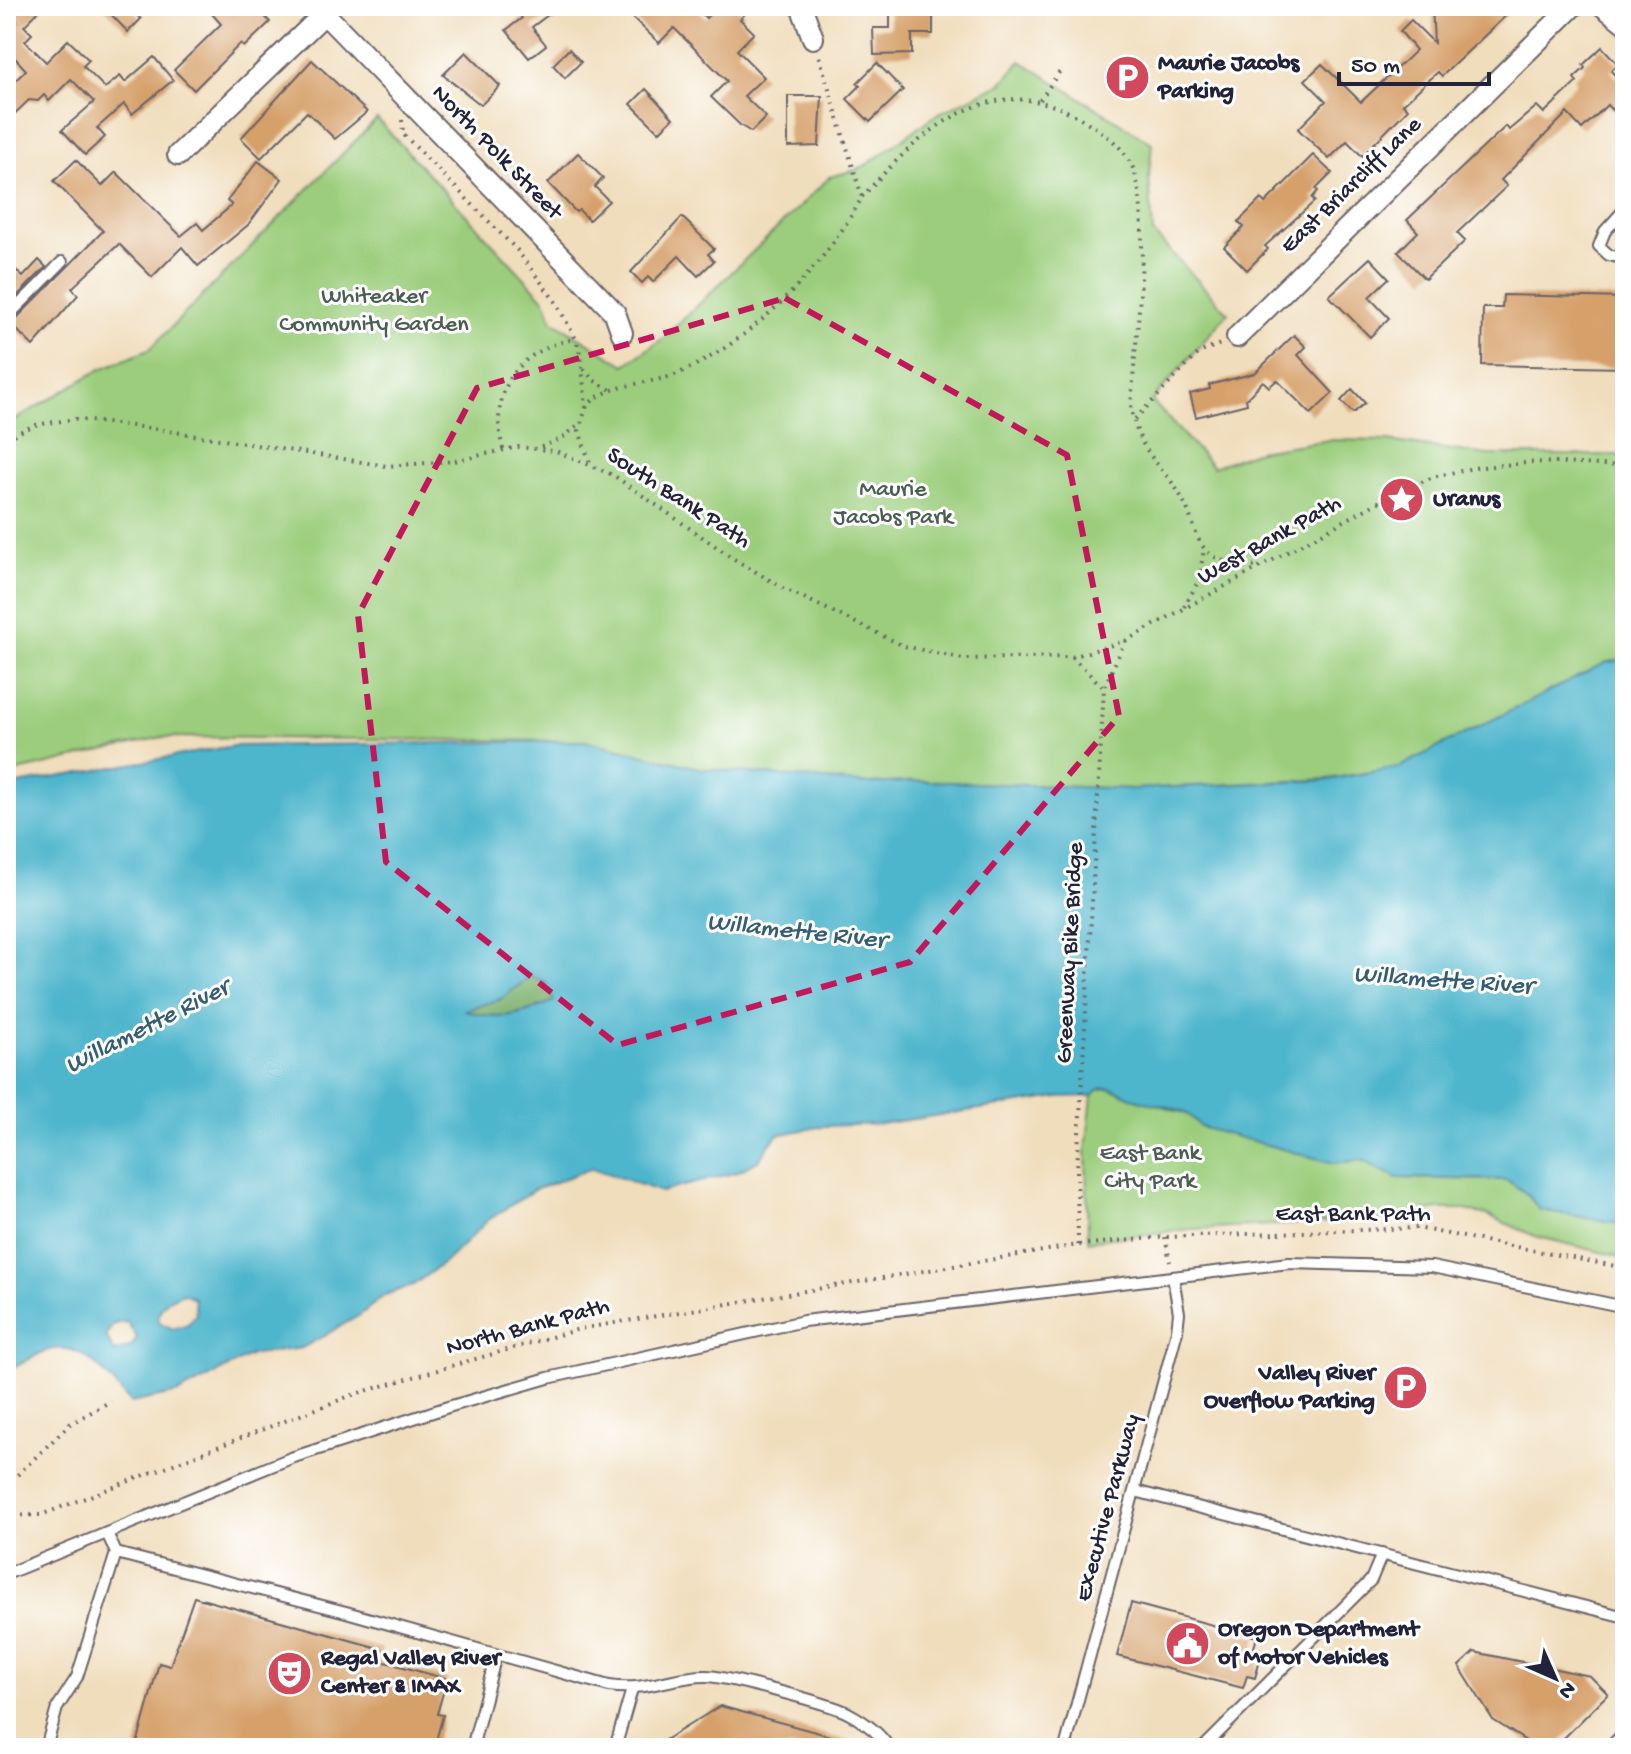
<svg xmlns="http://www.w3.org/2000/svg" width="1631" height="1754" font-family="'Gochi Hand',sans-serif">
<rect width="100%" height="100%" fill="#fff"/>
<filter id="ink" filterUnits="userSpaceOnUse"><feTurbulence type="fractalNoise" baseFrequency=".0125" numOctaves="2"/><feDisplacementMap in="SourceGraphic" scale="16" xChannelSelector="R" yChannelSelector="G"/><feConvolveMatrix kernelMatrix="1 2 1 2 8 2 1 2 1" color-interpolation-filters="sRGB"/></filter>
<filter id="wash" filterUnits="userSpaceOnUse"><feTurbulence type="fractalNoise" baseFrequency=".006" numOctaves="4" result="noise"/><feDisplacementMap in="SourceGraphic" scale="32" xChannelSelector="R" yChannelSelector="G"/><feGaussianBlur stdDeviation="1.8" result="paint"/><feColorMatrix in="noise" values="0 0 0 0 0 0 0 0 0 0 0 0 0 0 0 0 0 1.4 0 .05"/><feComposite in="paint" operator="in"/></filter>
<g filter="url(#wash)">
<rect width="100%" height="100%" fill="#f0ddbc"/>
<!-- green -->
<g fill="#9bcd7c" stroke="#5e785c" stroke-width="2">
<polygon points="1021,61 1152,143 1149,177 1153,233 1228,313 1152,401 1213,467 1258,451 1329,440 1387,441 1488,455 1625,455 1625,660 1607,662 1400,767 1328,779 1134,789 924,781 869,784 699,768 587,741 162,737 6,774 6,425 101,369 149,350 377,119 545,300 553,321 625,365 665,337 830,177 862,168 937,114 1002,83"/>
<polygon points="1108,1088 1334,1163 1361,1160 1397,1178 1507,1180 1527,1194 1540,1210 1625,1224 1625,1258 1535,1236 1487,1215 1461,1209 1438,1209 1378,1220 1190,1229 1088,1241 1086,1150 1092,1096 1098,1090"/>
</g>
<!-- forest -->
<path fill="#7cb06c" stroke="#4f6954" stroke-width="2" d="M531,976L546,983L554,1001C521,1015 498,1021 463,1010L501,999Z"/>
<!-- water -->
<path fill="#4db5cc" stroke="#386c84" stroke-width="2" fill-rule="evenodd" d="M1625,660V1224L1540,1210L1527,1194L1507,1180L1397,1178L1361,1160L1334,1163L1200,1127C1187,1106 1160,1106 1138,1100C1128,1097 1119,1089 1109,1088C1101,1087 1097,1091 1092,1096L1059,1097L880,1124L824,1126L777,1135L758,1161L737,1172L661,1192L592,1168L534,1190L487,1221L450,1258L413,1285L385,1295L360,1315L302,1348L251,1355L179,1393L131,1403C109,1380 83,1337 45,1351C32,1357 19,1365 6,1372V786L233,746L586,741L703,769L869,784L924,781L1133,789L1327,780L1399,767L1607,662ZM531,976L546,983L554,1001C522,1015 498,1022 465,1010L501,999ZM184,1293L194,1298L196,1314L188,1324L173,1329L159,1322C157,1305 169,1298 184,1293ZM127,1322L137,1337L132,1346L114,1352L106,1335L114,1324Z"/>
<g id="blocks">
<!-- building -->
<g fill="#d6a06b">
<polygon points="6,6 44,6 24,26 32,34 25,41 46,62 68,40 89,60 83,66 105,88 120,76 125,82 154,57 173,80 132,114 124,104 97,128 105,137 85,155 62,130 94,102 71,79 49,101 44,95 38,101 29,100 6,122 6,90 26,70 6,48 6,33 17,22"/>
<polygon points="103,6 128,6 141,19 128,32"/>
<polygon points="205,6 255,6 270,22 244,47 240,44 194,90 174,70 221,24"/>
<polygon points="513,6 560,6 532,27 546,45 529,58 506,30 522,18"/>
<polygon points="640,6 694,6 706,18 718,6 735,6 744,15 740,19 754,33 737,50 764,77 744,96 766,117 751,132 740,125 711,97 727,81 674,28 659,43 630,15"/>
<polygon points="890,6 933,6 933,34 912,34 912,54 874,55 873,28 890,28"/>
<polygon points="1432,6 1516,6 1442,76 1438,72 1403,104 1408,109 1362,156 1347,141 1329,159 1298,129 1326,101 1305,80 1322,64 1361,102 1416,50 1400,31 1411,20 1434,43"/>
<polygon points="1602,47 1618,64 1611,71 1625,86 1625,98 1612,110 1607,105 1582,129 1567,113 1501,180 1507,186 1457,233 1465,241 1425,279 1398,252 1418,232 1407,220 1506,126 1509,130 1537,106 1544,113 1577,82 1574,78 1585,68 1583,65"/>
<polygon points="569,49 581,62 565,78 553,65"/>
<polygon points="466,52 500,86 481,105 443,75"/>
<polygon points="312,60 367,112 335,139 307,112 261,158 241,138"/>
<polygon points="877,63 903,90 870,122 847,99 860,86 857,83"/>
<polygon points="646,89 673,118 659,132 631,104"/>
<polygon points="788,96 822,96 819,146 788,147"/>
<polygon points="578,153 603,178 595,187 609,201 589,220 579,210 576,212 548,183"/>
<polygon points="1313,155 1332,173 1316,189 1318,191 1312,198 1315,201 1265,246 1268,249 1247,270 1224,247 1244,227 1238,222 1261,199 1265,203"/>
<polygon points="76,160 102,186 116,172 181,236 197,223 203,230 232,205 227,201 258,161 282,179 248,225 198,266 182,247 152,277 119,244 72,288 78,295 33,346 11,324 103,231 54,181"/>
<polygon points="682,217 714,249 708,254 714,261 698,276 679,256 653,282 648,277 642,283 631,272"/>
<polygon points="1370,258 1389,278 1369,297 1389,318 1370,337 1329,296"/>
<polygon points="6,260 23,277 39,260 46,267 6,307"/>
<polygon points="1503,295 1625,298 1625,368 1482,365 1483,308 1502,308"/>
<polygon points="1294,335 1306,347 1298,355 1333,393 1311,414 1277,380 1269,387 1263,381 1246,399 1247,404 1196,417 1190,394 1210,389 1209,385 1255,373"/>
<polygon points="1352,389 1365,403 1353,413 1341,401"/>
<polygon points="194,1597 382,1649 378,1660 447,1679 437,1714 443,1715 434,1748 136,1748 159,1663 170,1666"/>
<polygon points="1131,1603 1257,1637 1253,1651 1262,1653 1255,1678 1247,1676 1243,1688 1117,1656"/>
<polygon points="1474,1652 1590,1676 1608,1694 1554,1748 1537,1748 1493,1720 1459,1666"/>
<polygon points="720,1706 856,1743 855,1748 652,1748"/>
</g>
</g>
</g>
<g filter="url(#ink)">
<use href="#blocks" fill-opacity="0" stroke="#6a6368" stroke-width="2"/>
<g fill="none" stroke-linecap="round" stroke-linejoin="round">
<defs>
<g id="lane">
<polyline points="1625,209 1605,231 1599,246 1609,255 1625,259"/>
<polyline points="6,318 62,262"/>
<polyline points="1135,1491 1625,1617"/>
<path d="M116,1553L346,1612L609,1686C647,1692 670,1676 706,1676C725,1676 831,1704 848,1713C863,1721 880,1733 889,1748"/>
<polyline points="6,1574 291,1458 448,1407 548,1378 804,1321 1289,1263 1432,1267 1625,1307"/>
<polyline points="46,1748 57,1708 77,1677 116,1553 107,1533"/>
<polyline points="472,1748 496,1655"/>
<polyline points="615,1748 632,1689"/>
<polyline points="1065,1748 1177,1331 1179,1313 1173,1277"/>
<polyline points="1203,1748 1371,1580 1382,1554"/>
<polyline points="1609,1748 1625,1732"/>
</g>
<g id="street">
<polyline points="317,6 615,313 622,333"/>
<polyline points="801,6 813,38"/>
<polyline points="1603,6 1625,23"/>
<polyline points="178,155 324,14"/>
<polyline points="1237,337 1573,6"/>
</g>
</defs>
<!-- lane casing -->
<use href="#lane" stroke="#6a6368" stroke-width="14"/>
<!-- street casing -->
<use href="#street" stroke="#6a6368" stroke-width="24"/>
<!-- path -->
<g stroke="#6a6368" stroke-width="4" stroke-dasharray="2 6" stroke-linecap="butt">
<polyline points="1040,100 1060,71"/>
<polyline points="402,120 403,134 517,250 555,301 576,339 581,357 586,408 579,431 590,463"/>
<path d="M862,197C924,128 995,62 1090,124C1111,138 1129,151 1136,177C1151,235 1134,346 1131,409C1141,460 1166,465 1185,504C1192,518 1195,538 1205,549C1219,564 1238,565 1257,567"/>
<polyline points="584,369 593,380 611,390"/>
<path d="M586,408C603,383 650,385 677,374C752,342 824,268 862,197L819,56"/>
<polyline points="1135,419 1199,353 1220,344"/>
<polyline points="6,438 35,425 75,419 156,429 387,466 454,461 518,447 556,451 613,475 734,559 783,588 904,646 963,659 1072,657 1125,641 1386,498 1433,477 1473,468 1536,462 1625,466"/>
<polyline points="541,447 561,439 578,425"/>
<path d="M503,449C488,392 517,349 576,339"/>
<polyline points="1184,607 1199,580 1204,549"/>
<polyline points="1072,657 1104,688"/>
<polyline points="1165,1237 1170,1262"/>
<polyline points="1078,1245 1077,1169 1104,688 1125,641"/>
<polyline points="6,1486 70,1424 111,1401"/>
<polyline points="6,1516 41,1515 355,1394 579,1329 1078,1245 1165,1237 1417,1228 1625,1268"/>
</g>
<!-- lane -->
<use href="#lane" stroke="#fff" stroke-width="10"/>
<!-- street -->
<use href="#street" stroke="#fff" stroke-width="20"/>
</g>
</g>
<!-- marked area -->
<path fill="none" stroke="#c2185b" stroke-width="6" stroke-dasharray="16 10" stroke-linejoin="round" d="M785,298L1067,455L1119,716L910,962L618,1045L386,862L358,615L477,388Z"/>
<!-- icons -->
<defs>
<symbol id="parking-disc" viewBox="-11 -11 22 22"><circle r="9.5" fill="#d1495b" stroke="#fff"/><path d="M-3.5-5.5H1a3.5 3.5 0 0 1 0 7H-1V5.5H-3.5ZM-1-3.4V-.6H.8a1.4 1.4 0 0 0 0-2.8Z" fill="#fff"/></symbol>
<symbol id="sight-disc" viewBox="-11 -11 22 22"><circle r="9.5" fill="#d1495b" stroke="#fff"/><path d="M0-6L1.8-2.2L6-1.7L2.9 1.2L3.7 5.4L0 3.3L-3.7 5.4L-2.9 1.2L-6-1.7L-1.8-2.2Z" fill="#fff"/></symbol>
<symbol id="civic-disc" viewBox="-11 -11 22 22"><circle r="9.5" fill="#d1495b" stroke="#fff"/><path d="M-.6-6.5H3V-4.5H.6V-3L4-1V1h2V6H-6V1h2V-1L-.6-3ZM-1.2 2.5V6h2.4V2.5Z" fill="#fff"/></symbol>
<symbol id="theatre-disc" viewBox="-11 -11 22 22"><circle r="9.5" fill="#d1495b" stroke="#fff"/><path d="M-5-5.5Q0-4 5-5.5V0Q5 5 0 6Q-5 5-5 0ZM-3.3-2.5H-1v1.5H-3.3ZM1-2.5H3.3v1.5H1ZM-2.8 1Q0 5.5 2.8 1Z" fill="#fff"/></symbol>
</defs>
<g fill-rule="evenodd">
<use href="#parking-disc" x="1102" y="52" width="51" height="51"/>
<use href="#sight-disc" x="1376" y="474" width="51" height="51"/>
<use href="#parking-disc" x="1380" y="1362" width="51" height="51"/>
<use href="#civic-disc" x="1162" y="1618" width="51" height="51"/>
<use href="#theatre-disc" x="264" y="1648" width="51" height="51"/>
</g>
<g text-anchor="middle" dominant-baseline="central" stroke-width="6" stroke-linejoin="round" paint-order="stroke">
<!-- poi labels -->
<g font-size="24" font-weight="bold" fill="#22223b" stroke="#fff" text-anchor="start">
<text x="1158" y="64">Maurie Jacobs<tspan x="1158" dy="28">Parking</tspan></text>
<text x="1433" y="500">Uranus</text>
<text x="1375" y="1374" text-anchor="end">Valley River<tspan x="1375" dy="28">Overflow Parking</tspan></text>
<text x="1218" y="1630">Oregon Department<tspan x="1218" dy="28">of Motor Vehicles</tspan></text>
<text x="321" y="1659">Regal Valley River<tspan x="321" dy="28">Center &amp; IMAX</tspan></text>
</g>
<!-- street labels -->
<g font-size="24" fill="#22223b" stroke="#fff">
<text transform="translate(496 153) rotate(46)">North Polk Street</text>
<text transform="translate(1352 186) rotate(-44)">East Briarcliff Lane</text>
<text transform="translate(678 499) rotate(33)">South Bank Path</text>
<text transform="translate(1270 541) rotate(-29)">West Bank Path</text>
<text transform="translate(1071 953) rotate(-87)">Greenway Bike Bridge</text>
<text x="1353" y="1215">East Bank Path</text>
<text transform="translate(528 1328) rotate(-15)">North Bank Path</text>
<text transform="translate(1109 1508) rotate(-75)">Executive Parkway</text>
</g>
<!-- park labels -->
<g font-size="24" fill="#4c5e52" stroke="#fff">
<text x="374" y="297">Whiteaker<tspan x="374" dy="28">Community Garden</tspan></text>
<text x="893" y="490">Maurie<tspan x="893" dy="28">Jacobs Park</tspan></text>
<text x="1150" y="1154">East Bank<tspan x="1150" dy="28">City Park</tspan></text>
</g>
<!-- water labels -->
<g font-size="26" font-style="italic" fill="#335d75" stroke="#fff">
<text transform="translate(796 933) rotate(6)">Willamette River</text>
<text transform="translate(1443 982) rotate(4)">Willamette River</text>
<text transform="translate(148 1028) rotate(-27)">Willamette River</text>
</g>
</g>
<!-- margin -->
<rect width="1631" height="1754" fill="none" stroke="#fff" stroke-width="32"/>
<!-- north arrow -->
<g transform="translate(1555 1678) rotate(135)" stroke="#ffffff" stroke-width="6" paint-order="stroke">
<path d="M0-6L14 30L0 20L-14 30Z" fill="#22223b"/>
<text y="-12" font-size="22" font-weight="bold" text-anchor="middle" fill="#22223b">N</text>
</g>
<!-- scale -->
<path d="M1339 72v12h150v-12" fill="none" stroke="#22223b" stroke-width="4"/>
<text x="1351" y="72" font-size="24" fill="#22223b" stroke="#ffffff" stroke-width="6" paint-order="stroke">50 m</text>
</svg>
